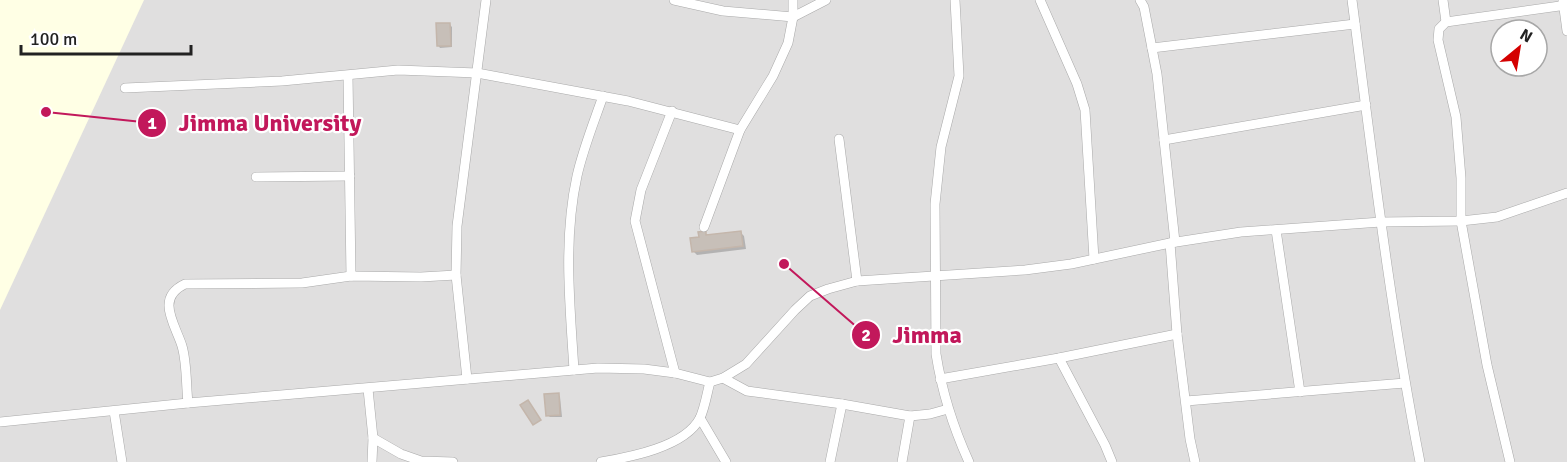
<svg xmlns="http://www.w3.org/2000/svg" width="1567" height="462" font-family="Signika,sans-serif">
<rect width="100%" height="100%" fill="#f2efe9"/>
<!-- residential -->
<path fill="#e0dfdf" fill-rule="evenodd" d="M0,0H1567V462H0ZM1501,30H1537V66H1501Z"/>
<!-- education -->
<polygon fill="#ffffe5" points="0,0 144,0 0,310"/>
<!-- shadow -->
<g fill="#0003">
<polygon points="450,25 452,27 452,47 440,48 438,45"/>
<polygon points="705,233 709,236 741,233 744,236 746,249 697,255 693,251"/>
<polygon points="558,394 560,397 562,417 550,417 547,415"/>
</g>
<!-- building -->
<g fill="#c7bfb8" stroke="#c4b6ab" stroke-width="1.5">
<polygon points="436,23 450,23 451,46 437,46"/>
<polygon points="706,231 706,235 741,231 743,246 692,252 690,238 699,237 698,232"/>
<polygon points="559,393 560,415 546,416 544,394"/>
<polygon points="528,400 541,420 533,425 520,405"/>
</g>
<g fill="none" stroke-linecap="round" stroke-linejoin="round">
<defs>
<g id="street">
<polyline points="674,0 723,11 793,17 826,0"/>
<path d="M955,0L959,76L941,147L935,204L936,354C942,392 953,427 969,462"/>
<polyline points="1040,0 1077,84 1085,110 1094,259"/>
<polyline points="1140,0 1144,7 1157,74 1175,242"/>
<path d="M1352,0C1372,154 1390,309 1420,462"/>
<polyline points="1443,0 1446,22"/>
<polyline points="1563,1 1567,31"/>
<polyline points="1152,48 1355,24"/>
<polyline points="348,76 351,276"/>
<polyline points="125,88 282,81 398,70 477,73 628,101 740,130"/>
<polyline points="672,111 641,190 635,221 675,373"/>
<polyline points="839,139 857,281"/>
<polyline points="1164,140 1366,105"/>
<polyline points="256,177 350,176"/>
<polyline points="704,227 740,130 773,76 788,43 793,17 793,0"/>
<polyline points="1276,230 1300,392"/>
<polyline points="1170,243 1177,334 1190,439 1195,462"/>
<polyline points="1059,358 1105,445 1112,462"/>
<path d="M574,370C570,306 563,240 577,176C583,149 594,122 603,96"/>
<polyline points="723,378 747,391 842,404 910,416 930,414 948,409"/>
<polyline points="467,379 456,275 457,226 486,0"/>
<polyline points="940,379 1059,358 1177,334"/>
<polyline points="368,389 373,438 372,462"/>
<polyline points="1186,401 1405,383"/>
<path d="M188,403C186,385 187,363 182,346C175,324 155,298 185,284L302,283L351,276L421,277L456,275"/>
<polyline points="114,411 122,462"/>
<polyline points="700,418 726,462"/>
<polyline points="0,422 188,403 598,368 644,369 675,373 710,382 723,378 746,364 795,310 810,296 828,289 857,281 1025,270 1071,264 1170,243 1241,232 1381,222 1461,221 1497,217 1567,193"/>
<polyline points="373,438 401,454 421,461 453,462"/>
<path d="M601,462C630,457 685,447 700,418C705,407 707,393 710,382"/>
<polyline points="830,462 842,404"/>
<polyline points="902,462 910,416"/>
<polyline points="1510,462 1487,365 1461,221 1461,178 1456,117 1438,40 1439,29 1446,22 1567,5"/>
</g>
</defs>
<!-- street casing -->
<use href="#street" stroke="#a9a9a9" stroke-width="10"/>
<!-- street -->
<use href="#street" stroke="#fff" stroke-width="9"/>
</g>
<!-- callouts -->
<path fill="none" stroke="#c2185b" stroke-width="2" d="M46 112L152 123M784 264L866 335"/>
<g fill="#c2185b" stroke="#fff" stroke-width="2">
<circle cx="46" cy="112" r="6"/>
<circle cx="784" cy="264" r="6"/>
<circle cx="152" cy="123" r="15"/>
<circle cx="866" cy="335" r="15"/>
</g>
<g font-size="18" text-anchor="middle" font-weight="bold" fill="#fff">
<text x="152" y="129">1</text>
<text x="866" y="341">2</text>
</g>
<g font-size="24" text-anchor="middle" font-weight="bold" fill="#c2185b" stroke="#fff" stroke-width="4.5" stroke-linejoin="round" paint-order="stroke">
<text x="270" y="131">Jimma University</text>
<text x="927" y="343">Jimma</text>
</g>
<!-- north arrow -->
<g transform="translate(1519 48) rotate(30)"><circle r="28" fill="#ffffff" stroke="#a7a7a7" stroke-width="1.5"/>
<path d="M0-4.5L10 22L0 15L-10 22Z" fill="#d40000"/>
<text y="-9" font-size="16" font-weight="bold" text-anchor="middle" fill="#222222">N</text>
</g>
<!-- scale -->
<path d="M21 45v9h170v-9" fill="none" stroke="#222222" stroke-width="3"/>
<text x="30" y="45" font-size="18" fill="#222222" stroke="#ffffff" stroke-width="4.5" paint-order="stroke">100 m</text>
</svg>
